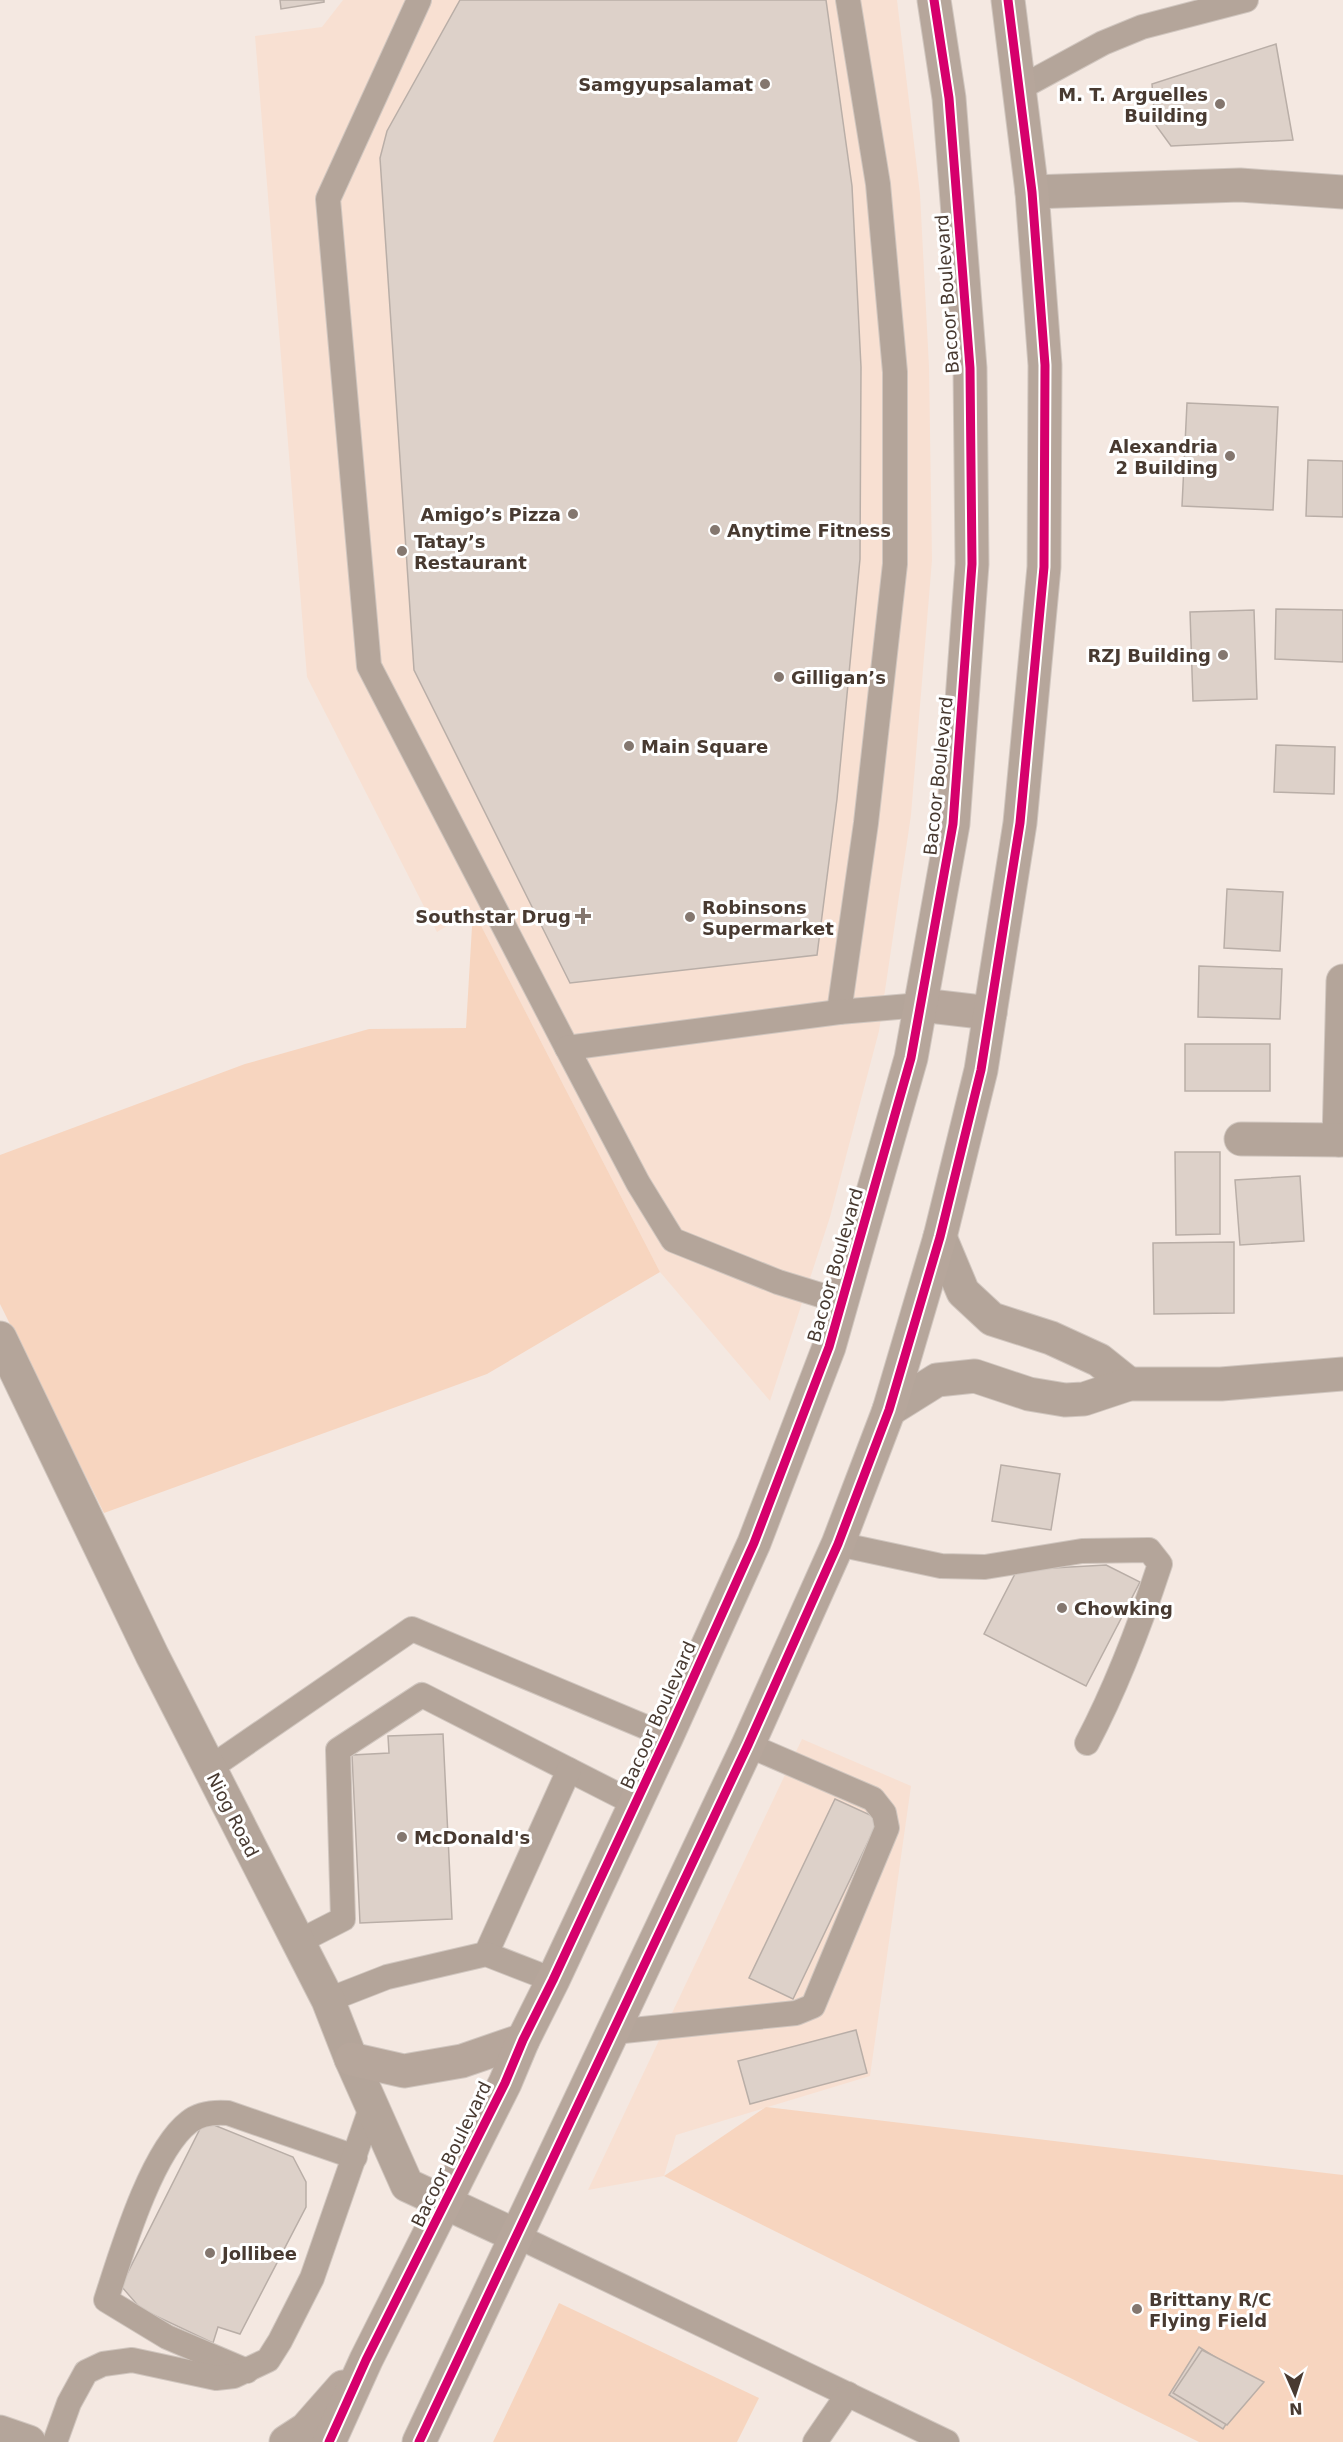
<svg xmlns="http://www.w3.org/2000/svg" width="1343" height="2442" font-family="'DejaVu Sans',sans-serif">
<rect width="100%" height="100%" fill="#f4e8e1"/>
<!-- built -->
<g fill="#f8e0d2">
<polygon points="343,0 897,0 920,194 929,367 932,560 911,815 879,1031 830,1217 770,1401 660,1272 473,910 437,932 307,677 255,36 322,27"/>
<polygon points="802,1739 911,1786 870,2076 676,2135 664,2176 588,2190"/>
</g>
<!-- green -->
<g fill="#f7d5bf">
<polygon points="473,910 660,1272 487,1374 104,1513 0,1304 0,1155 245,1064 369,1029 466,1028"/>
<polygon points="766,2107 1343,2175 1343,2442 1199,2442 664,2176"/>
<polygon points="559,2303 759,2398 737,2442 493,2442"/>
</g>
<!-- building -->
<g fill="#ddd1c9" stroke="#b9aea7" stroke-width="1.5">
<polygon points="280,0 324,0 324,2 281,9"/>
<polygon points="460,0 826,0 852,186 861,367 860,559 837,799 817,955 570,983 414,670 380,158 387,131"/>
<polygon points="1276,44 1293,140 1171,146 1155,124 1152,84"/>
<polygon points="1187,403 1278,407 1273,510 1182,506"/>
<polygon points="1308,460 1343,461 1343,517 1306,516"/>
<polygon points="1276,609 1343,610 1343,662 1275,659"/>
<polygon points="1254,610 1257,699 1193,701 1190,612"/>
<polygon points="1276,745 1335,747 1334,794 1274,792"/>
<polygon points="1227,889 1283,892 1280,951 1224,948"/>
<polygon points="1199,966 1282,969 1280,1019 1198,1017"/>
<rect x="1185" y="1044" width="85" height="47"/>
<polygon points="1175,1152 1220,1152 1220,1234 1176,1235"/>
<polygon points="1300,1176 1304,1241 1240,1245 1235,1180"/>
<polygon points="1234,1242 1234,1313 1154,1314 1153,1243"/>
<polygon points="1001,1465 1060,1474 1051,1530 992,1521"/>
<polygon points="1106,1565 1140,1582 1086,1686 984,1634 1017,1570"/>
<polygon points="443,1734 452,1919 360,1923 352,1755 389,1753 388,1736"/>
<polygon points="835,1799 879,1819 793,1999 749,1978"/>
<polygon points="856,2030 867,2073 750,2104 738,2061"/>
<polygon points="204,2121 293,2157 306,2182 306,2207 240,2334 218,2327 213,2343 141,2309 121,2286"/>
<polygon points="1199,2347 1253,2381 1223,2429 1169,2395"/>
<polygon points="1202,2350 1264,2382 1227,2425 1173,2393"/>
</g>
<g fill="none" stroke-linecap="round" stroke-linejoin="round">
<defs>
<g id="service">
<polyline points="419,0 328,199 369,666 567,1048"/>
<polyline points="1020,88 1103,43 1142,27 1246,0"/>
<polyline points="839,1012 866,823 895,564 895,372 878,184 848,0"/>
<polyline points="843,1302 778,1282 673,1240 638,1183 567,1048 839,1012 921,1005"/>
<path d="M838,1544L941,1566L985,1567L1082,1551L1149,1550L1160,1564C1140,1625 1117,1686 1087,1743"/>
<polyline points="210,1768 412,1629 667,1736"/>
<polyline points="298,1942 343,1919 338,1750 422,1695 636,1804"/>
<polyline points="486,1954 569,1770"/>
<polyline points="328,2000 387,1977 486,1954 553,1980"/>
<polyline points="614,2032 796,2013 813,2006 887,1828 884,1813 873,1799 748,1745"/>
<polyline points="517,2236 947,2442"/>
<path d="M247,2371L167,2337L106,2300C121,2254 151,2151 189,2122C200,2113 215,2112 228,2113L355,2157"/>
<polyline points="55,2442 69,2403 86,2372 103,2364 132,2360 216,2378 234,2376 268,2360 280,2341 312,2278 372,2105"/>
<polyline points="815,2442 848,2394"/>
</g>
<g id="minor">
<polyline points="1032,192 1240,185 1343,192"/>
<polyline points="1343,981 1339,1140 1343,1140"/>
<polyline points="1241,1139 1339,1140"/>
<polyline points="940,1237 963,1292 992,1319 1051,1338 1099,1360 1129,1384"/>
<polyline points="889,1410 937,1380 975,1376 1029,1394 1065,1400 1084,1399 1129,1384 1221,1384 1343,1374"/>
</g>
<g id="tertiary">
<polyline points="0,1338 152,1655 328,2000 351,2059 407,2185 517,2236"/>
<polyline points="0,2432 29,2442"/>
</g>
<g id="primary">
<polyline points="921,1005 990,1013"/>
<polyline points="351,2059 404,2071 462,2061 523,2040"/>
<polyline points="286,2442 306,2429 343,2387"/>
<polyline points="329,2442 366,2360 505,2083 523,2040 553,1980 667,1736 754,1543 829,1347 911,1058 953,824 972,564 970,368 949,98 934,0"/>
<polyline points="419,2442 748,1745 838,1544 889,1410 940,1237 981,1070 1020,823 1044,567 1045,365 1032,192 1008,0"/>
</g>
</defs>
<!-- service casing -->
<use href="#service" stroke="#d0c6bf" stroke-width="26"/>
<!-- minor casing -->
<use href="#minor" stroke="#d0c6bf" stroke-width="35"/>
<!-- tertiary casing -->
<use href="#tertiary" stroke="#d0c6bf" stroke-width="35"/>
<!-- primary casing -->
<use href="#primary" stroke="#d0c6bf" stroke-width="35"/>
<!-- service -->
<use href="#service" stroke="#b4a59a" stroke-width="24"/>
<!-- minor -->
<use href="#minor" stroke="#b4a59a" stroke-width="33"/>
<!-- tertiary -->
<use href="#tertiary" stroke="#b4a59a" stroke-width="33"/>
<!-- primary -->
<use href="#primary" stroke="#b6a69b" stroke-width="33"/>
<defs>
<g id="cycleway">
<polyline points="329,2442 366,2360 505,2083 523,2040 553,1980 667,1736 754,1543 829,1347 911,1058 953,824 972,564 970,368 949,98 934,0"/>
<polyline points="419,2442 748,1745 838,1544 889,1410 940,1237 981,1070 1020,823 1044,567 1045,365 1032,192 1008,0"/>
</g>
</defs>
<!-- cycleway casing -->
<use href="#cycleway" stroke="#fff" stroke-width="13"/>
<!-- cycleway -->
<use href="#cycleway" stroke="#d6006c" stroke-width="9"/>
</g>
<!-- markers -->
<g fill="#84776f" stroke="#fff" stroke-width="2">
<circle cx="765" cy="84" r="6"/>
<circle cx="1220" cy="104" r="6"/>
<circle cx="1230" cy="456" r="6"/>
<circle cx="573" cy="514" r="6"/>
<circle cx="715" cy="530" r="6"/>
<circle cx="402" cy="551" r="6"/>
<circle cx="1223" cy="655" r="6"/>
<circle cx="779" cy="677" r="6"/>
<circle cx="629" cy="746" r="6"/>
<path d="M580 907h6v6h6v6h-6v6h-6v-6h-6v-6h6z"/>
<circle cx="690" cy="917" r="6"/>
<circle cx="1062" cy="1608" r="6"/>
<circle cx="402" cy="1837" r="6"/>
<circle cx="210" cy="2253" r="6"/>
<circle cx="1137" cy="2309" r="6"/>
</g>
<g text-anchor="middle" dominant-baseline="central" stroke-width="6" stroke-linejoin="round" paint-order="stroke">
<!-- poi labels -->
<g font-size="18" font-weight="bold" fill="#483a31" stroke="#fff" text-anchor="start">
<text x="753" y="84" text-anchor="end">Samgyupsalamat</text>
<text x="1208" y="94" text-anchor="end">M. T. Arguelles<tspan x="1208" dy="21">Building</tspan></text>
<text x="1218" y="446" text-anchor="end">Alexandria<tspan x="1218" dy="21">2 Building</tspan></text>
<text x="561" y="514" text-anchor="end">Amigo’s Pizza</text>
<text x="727" y="530">Anytime Fitness</text>
<text x="414" y="541">Tatay’s<tspan x="414" dy="21">Restaurant</tspan></text>
<text x="1211" y="655" text-anchor="end">RZJ Building</text>
<text x="791" y="677">Gilligan’s</text>
<text x="641" y="746">Main Square</text>
<text x="702" y="907">Robinsons<tspan x="702" dy="21">Supermarket</tspan></text>
<text x="571" y="916" text-anchor="end">Southstar Drug</text>
<text x="1074" y="1608">Chowking</text>
<text x="414" y="1837">McDonald's</text>
<text x="222" y="2253">Jollibee</text>
<text x="1149" y="2299">Brittany R/C<tspan x="1149" dy="21">Flying Field</tspan></text>
</g>
<!-- street labels -->
<g font-size="18" fill="#483a31" stroke="#fff">
<text transform="translate(947 294) rotate(-94)">Bacoor Boulevard</text>
<text transform="translate(938 776) rotate(-84)">Bacoor Boulevard</text>
<text transform="translate(835 1265) rotate(-74)">Bacoor Boulevard</text>
<text transform="translate(658 1715) rotate(-66)">Bacoor Boulevard</text>
<text transform="translate(233 1815) rotate(63)">Niog Road</text>
<text transform="translate(451 2154) rotate(-64)">Bacoor Boulevard</text>
</g>
</g>
<!-- north arrow -->
<g transform="translate(1295 2394) rotate(177)" stroke="#ffffff" stroke-width="4.5" paint-order="stroke">
<path d="M0-4.5L10 22L0 15L-10 22Z" fill="#483a31"/>
<text y="-9" font-size="16" font-weight="bold" text-anchor="middle" fill="#483a31">N</text>
</g>
</svg>
